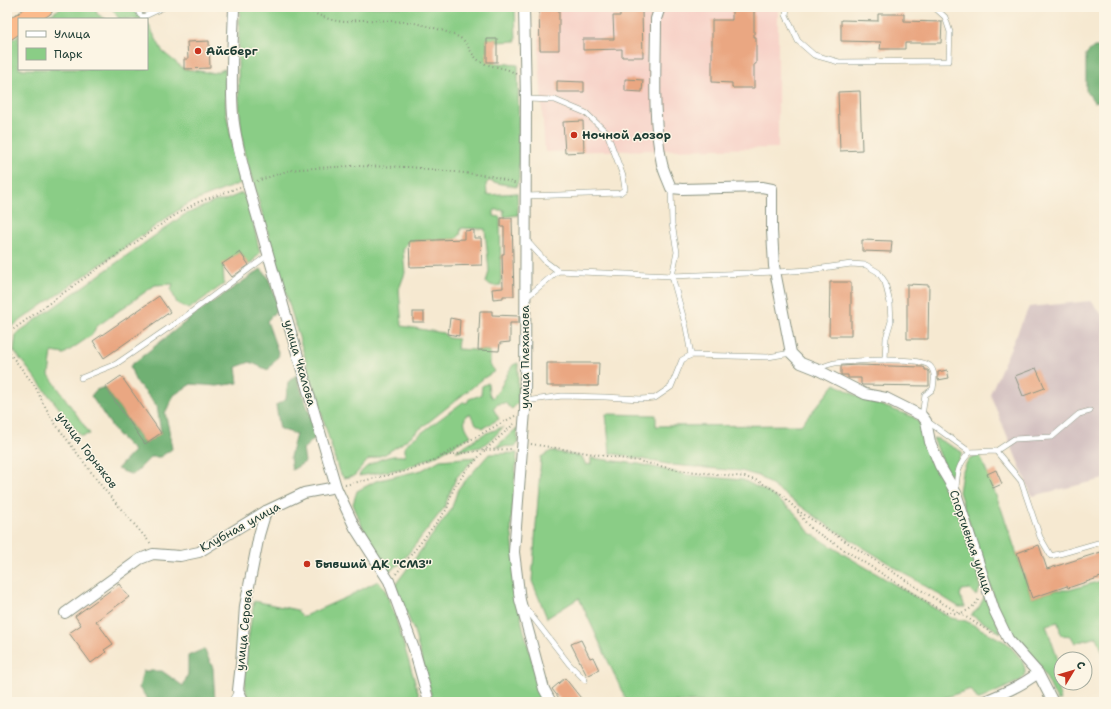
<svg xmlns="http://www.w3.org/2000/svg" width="1111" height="709" font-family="'Shantell Sans',sans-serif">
<rect width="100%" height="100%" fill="#fcf5e5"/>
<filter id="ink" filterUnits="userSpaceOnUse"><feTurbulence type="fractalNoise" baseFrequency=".025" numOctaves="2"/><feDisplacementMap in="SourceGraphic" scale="8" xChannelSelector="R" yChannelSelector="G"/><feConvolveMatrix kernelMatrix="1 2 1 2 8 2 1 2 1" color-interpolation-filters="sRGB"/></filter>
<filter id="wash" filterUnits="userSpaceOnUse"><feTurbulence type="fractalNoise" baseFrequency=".012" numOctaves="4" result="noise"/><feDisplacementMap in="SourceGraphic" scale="16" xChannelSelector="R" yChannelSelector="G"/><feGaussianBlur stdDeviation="0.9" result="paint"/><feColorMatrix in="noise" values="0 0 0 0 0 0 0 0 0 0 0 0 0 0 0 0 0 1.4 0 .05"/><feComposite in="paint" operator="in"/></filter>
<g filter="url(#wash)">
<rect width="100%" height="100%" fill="#f6e9d1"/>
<!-- built -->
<polygon fill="#f7d1c7" points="539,7 778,7 778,148 545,152 539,60"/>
<!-- industrial -->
<polygon fill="#d2bfc0" points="1091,301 1104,317 1104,479 1032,496 990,394 1029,307"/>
<!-- green -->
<g fill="#8acd86" stroke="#54855d">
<polygon points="62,7 96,7 97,14 106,19 44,19"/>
<polygon points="111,7 139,7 145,19 119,19"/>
<path d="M240,7H515L516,41L497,42V39H487V62L518,65L519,179L516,187L489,181L486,184L487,195L517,193L518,215L504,217V210H494V216L500,217L501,285L494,286L486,283L489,271L485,229L461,228L460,235L456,239L409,241L403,249L405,273L399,289L402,326L443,333L449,338L458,339L457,349L490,351V365L495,371L484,378L401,444L385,454L368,460L354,476L344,478L339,472L244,152C237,104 237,56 240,7Z"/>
<polygon points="147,22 163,52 184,69 213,73 225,69 226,112 237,167 243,182 187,204 7,330 7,43 19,35 19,69 147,69"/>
<polygon points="242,193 248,200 260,253 249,265 240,252 223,264 224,284 189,309 177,303 171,290 173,284 155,285 96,327 92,335 64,354 52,352 49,375 90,434 81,436 14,351 16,334 184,215 216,201 223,201"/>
<path d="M518,363V403L512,409L505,403L498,404L493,408L499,419L483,428L476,424L470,414L466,415C462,423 467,430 471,436L433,457L406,468L359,476C362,467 379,459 388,457C394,455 400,456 405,456V445L463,402L467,403L469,399L481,395L482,386L488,383L489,393L492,398C501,391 506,374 513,365Z"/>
<polygon points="835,384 863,399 914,417 923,427 954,497 979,574 980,589 976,596 970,589 962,590 960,595 965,607 959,607 827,525 759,476 741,471 673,465 610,453 606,414 656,415 656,426 801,425"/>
<polygon points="503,427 495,436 481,447 456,451 484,434"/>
<polygon points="517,428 518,442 516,446 496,447"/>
<polygon points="933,438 938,439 962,452 955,469 953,479 947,472"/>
<polygon points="551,451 582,457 586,465 591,464 591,458 639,464 688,475 743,480 769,493 794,512 809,532 845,555 951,618 966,621 1007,643 1022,660 1025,669 1025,676 1020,681 978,700 971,689 931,702 627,702 579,598 547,618 532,581 541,457"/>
<polygon points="517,453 511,527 522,624 544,702 433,702 414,631 395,585 451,510 458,489 489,454"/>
<polygon points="980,455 1002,511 1032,598 1055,590 1069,590 1104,580 1104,656 1097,637 1075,643 1071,636 1061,635 1058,622 1046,625 1060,666 1055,668 1053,673 1061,700 1057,700 1039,663 1011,637 1012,629 1009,626 1004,627 959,492 962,473 968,460"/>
<polygon points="476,457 456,478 444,508 400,564 389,571 362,526 353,504 357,491 376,481 422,470 440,460"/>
<path d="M378,581L384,587L395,616L421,702H249C239,682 251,625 254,601L297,610L302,617L347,597Z"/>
<polygon points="986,594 1001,633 971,615 978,609"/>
</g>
<!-- forest -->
<g fill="#6fb073" stroke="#477654">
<polygon points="1094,47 1104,47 1104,100 1094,102 1086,90 1086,54"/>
<polygon points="261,269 268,277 279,307 267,321 279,355 268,370 250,362 236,367 238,383 217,386 191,384 174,395 165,413 169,430 172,449 160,457 151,457 133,475 117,469 134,451 117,434 91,396 96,390 105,387 145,444 161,433 157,406 135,380 130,366 198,312"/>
<polygon points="296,375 317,434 313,440 303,449 305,462 292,470 290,457 296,434 280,429 276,405 286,399 288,382"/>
<polygon points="204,649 213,668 215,702 150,702 139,688 143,671 162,671 183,686 188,674 188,656"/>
</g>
<g id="blocks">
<!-- building -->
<g fill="#eaa782">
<polygon points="539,7 559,7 559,50 540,50"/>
<polygon points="732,7 754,7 754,37 756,37 756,64 754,64 754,88 732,88 732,83 712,82 712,20 732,20"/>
<polygon points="620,11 642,11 643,57 622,57 622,49 583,50 583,39 614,39 613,16 620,16"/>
<polygon points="878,14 904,14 904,21 942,22 941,43 905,43 905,49 880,49 881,42 841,41 841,20 878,21"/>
<rect x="487" y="39" width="10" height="23"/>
<polygon points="209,41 210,68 184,69 184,59 188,59 187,42"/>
<polygon points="625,79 643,80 642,92 625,91"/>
<polygon points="557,81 584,82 584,92 557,92"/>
<polygon points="860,91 862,150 840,151 838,92"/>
<polygon points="583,121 584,152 565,153 563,122"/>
<polygon points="501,218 512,218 514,296 503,296 503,298 493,299 492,289 503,288 502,254 504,254 504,227 501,227"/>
<polygon points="474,230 474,238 481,238 482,265 410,267 409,241 464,239 464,231"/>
<polygon points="862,240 892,241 891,252 862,251"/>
<polygon points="240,252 249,265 232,277 222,264"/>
<polygon points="830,282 851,282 851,336 829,336"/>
<polygon points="907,284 929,285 928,339 907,339"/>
<polygon points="159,296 170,312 104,358 93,341"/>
<polygon points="480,311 492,311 492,315 519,316 519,323 510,323 510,342 500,343 499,351 478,350"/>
<rect x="413" y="312" width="11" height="10"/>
<polygon points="450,318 460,320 459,336 448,334"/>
<polygon points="547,363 599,363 598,386 547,386"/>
<polygon points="857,365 923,367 925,368 925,370 928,370 929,372 929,386 862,385 861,384 861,378 848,378 848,375 841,375 841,366"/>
<polygon points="1036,368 1045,388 1023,396 1015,376"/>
<polygon points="947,370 949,378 938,380 938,372"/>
<polygon points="121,376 161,433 145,444 105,387"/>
<polygon points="996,470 1002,484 993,488 987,474"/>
<polygon points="1039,545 1047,569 1104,551 1104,576 1068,588 1067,586 1032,598 1017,553"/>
<polygon points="119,584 129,597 96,621 113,644 104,650 106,652 91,663 69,633 81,625 75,616"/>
<polygon points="581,640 590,658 593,657 599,670 587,676 571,644"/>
<polygon points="565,678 584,702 562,702 552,689"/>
</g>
</g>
</g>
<g filter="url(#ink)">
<use href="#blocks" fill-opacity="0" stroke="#8a9382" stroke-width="1"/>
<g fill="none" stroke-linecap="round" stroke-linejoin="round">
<defs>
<g id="lane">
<polyline points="136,7 140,15 143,17 164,7"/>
<polyline points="787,7 786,15 798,41 814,55 839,62 949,61 950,32 945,17 934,7"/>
<polyline points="671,188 672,224 677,252 672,276 686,327 691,355"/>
<polyline points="526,196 620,193 625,189 623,176 607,133 586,113 555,100 526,99"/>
<polyline points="527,241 546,262 558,271"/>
<polyline points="527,297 558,271 672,276 776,272 809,270 851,264 866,265 878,272 885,282 890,303 891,321 886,338 885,360"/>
<path d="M817,368C823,367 829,364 835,363C850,361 920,356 930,366C936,372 934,382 933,389L925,395L922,416"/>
<polyline points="81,378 116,364 186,316 268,255"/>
<polyline points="525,401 562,396 605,397 641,399 655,398 671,387 682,360 691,355 768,357 791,353"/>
<polyline points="927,421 970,452 996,451 1021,481 1040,537 1051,556 1063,553 1098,543"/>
<polyline points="996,451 1014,439 1052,437 1079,414 1090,411"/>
<path d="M956,489C957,472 958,465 970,452"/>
<polyline points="524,606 569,664 585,680"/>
<polyline points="231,702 237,691"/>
</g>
<g id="street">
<path d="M234,7C233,43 230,80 233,115C235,139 242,162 248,185L336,487L355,528L389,581L414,649L429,702"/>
<polyline points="524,7 526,99 525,411 514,552 520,600 544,689 551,702"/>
<path d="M660,7L656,19C656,67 652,117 662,164C664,172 668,180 671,188L682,189L762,187L772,189V231L774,266L791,353L801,363L816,369L865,394L886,398L922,416L926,421L930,442L940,466L956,493L994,610L1008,639L1038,673L1053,702"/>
<polyline points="65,613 140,559 153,554 180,556 199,552 266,511 304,493 336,487"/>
<polyline points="244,702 238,690 241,664 245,606 259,535 266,511"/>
<path d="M982,702C1002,694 1021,686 1038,673"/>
</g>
<g id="highway">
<polyline points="26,19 44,7"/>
<polyline points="7,31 19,23"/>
</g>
</defs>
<!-- lane casing -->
<use href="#lane" stroke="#8a9382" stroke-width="6"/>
<!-- street casing -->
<use href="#street" stroke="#8a9382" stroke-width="12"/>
<!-- highway casing -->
<use href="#highway" stroke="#8a9382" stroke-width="20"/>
<!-- path -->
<g stroke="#8a9382" stroke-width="2" stroke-dasharray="1 3" stroke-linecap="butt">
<path d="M302,7C316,14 329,21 345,22C350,22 355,20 360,20C376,20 393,21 409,22C421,24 457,33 464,41C470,49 473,57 481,62C492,68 505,66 516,74"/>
<polyline points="257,181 287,171 298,169 353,166 410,167 491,176 517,184"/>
<polyline points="7,334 77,283 169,219 196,203 240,187"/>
<polyline points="7,350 35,386 43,403 54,422 103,488 152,545"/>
<polyline points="531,444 638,461 677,470 745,477 758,481 781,494 797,510 924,592 994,634"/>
<polyline points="442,456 485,450 513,449"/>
<polyline points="345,485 406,471 427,464 490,429 515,416"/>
<path d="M798,512L806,523L813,530L933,606C938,608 945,612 951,613C962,615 974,609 979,598"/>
<polyline points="396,574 447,509 453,490 465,472 485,450 514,424"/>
</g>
<!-- lane -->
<use href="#lane" stroke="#fff" stroke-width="5"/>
<!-- street -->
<use href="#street" stroke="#fff" stroke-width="10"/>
<!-- highway -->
<use href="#highway" stroke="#fbbb8c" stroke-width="18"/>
</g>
</g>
<!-- markers -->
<g fill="#c8321e" stroke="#fcf5e5" stroke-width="1.5">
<circle cx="198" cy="51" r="4"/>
<circle cx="574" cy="135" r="4"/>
<circle cx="307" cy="564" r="4"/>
</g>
<g text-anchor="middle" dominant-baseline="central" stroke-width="3" stroke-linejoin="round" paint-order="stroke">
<!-- poi labels -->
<g font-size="12" font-weight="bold" fill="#1f3d34" stroke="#fcf5e5" text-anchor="start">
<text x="206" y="51">Айсберг</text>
<text x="582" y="135">Ночной дозор</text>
<text x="315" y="564">Бывший ДК "СМЗ"</text>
</g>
<!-- street labels -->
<g font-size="12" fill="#1f3d34" stroke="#fcf5e5">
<text transform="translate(525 357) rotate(-90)">улица Плеханова</text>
<text transform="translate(300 363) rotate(74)">улица Чкалова</text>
<text transform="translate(87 450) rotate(53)">улица Горняков</text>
<text transform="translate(240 527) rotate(-29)">Клубная улица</text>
<text transform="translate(971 542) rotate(71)">Спортивная улица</text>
<text transform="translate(244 630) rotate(-84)">улица Серова</text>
</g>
</g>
<!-- margin -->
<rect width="1111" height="709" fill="none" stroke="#fcf5e5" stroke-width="24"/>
<!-- legend -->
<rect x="18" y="18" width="130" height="52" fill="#fcf5e5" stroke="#a4ab9e"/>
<rect x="26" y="31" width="20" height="6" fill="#ffffff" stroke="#a4ab9e"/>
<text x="54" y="38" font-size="12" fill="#1f3d34">Улица</text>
<rect x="26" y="48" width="20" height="12" fill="#8acd86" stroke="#a4ab9e"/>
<text x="54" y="58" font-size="12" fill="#1f3d34">Парк</text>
<!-- north arrow -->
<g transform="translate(1073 671) rotate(52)"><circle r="19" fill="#fcf5e5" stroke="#a4ab9e"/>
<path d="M0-3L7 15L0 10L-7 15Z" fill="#c8321e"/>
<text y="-6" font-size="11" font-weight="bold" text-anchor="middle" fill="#1f3d34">С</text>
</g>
</svg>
